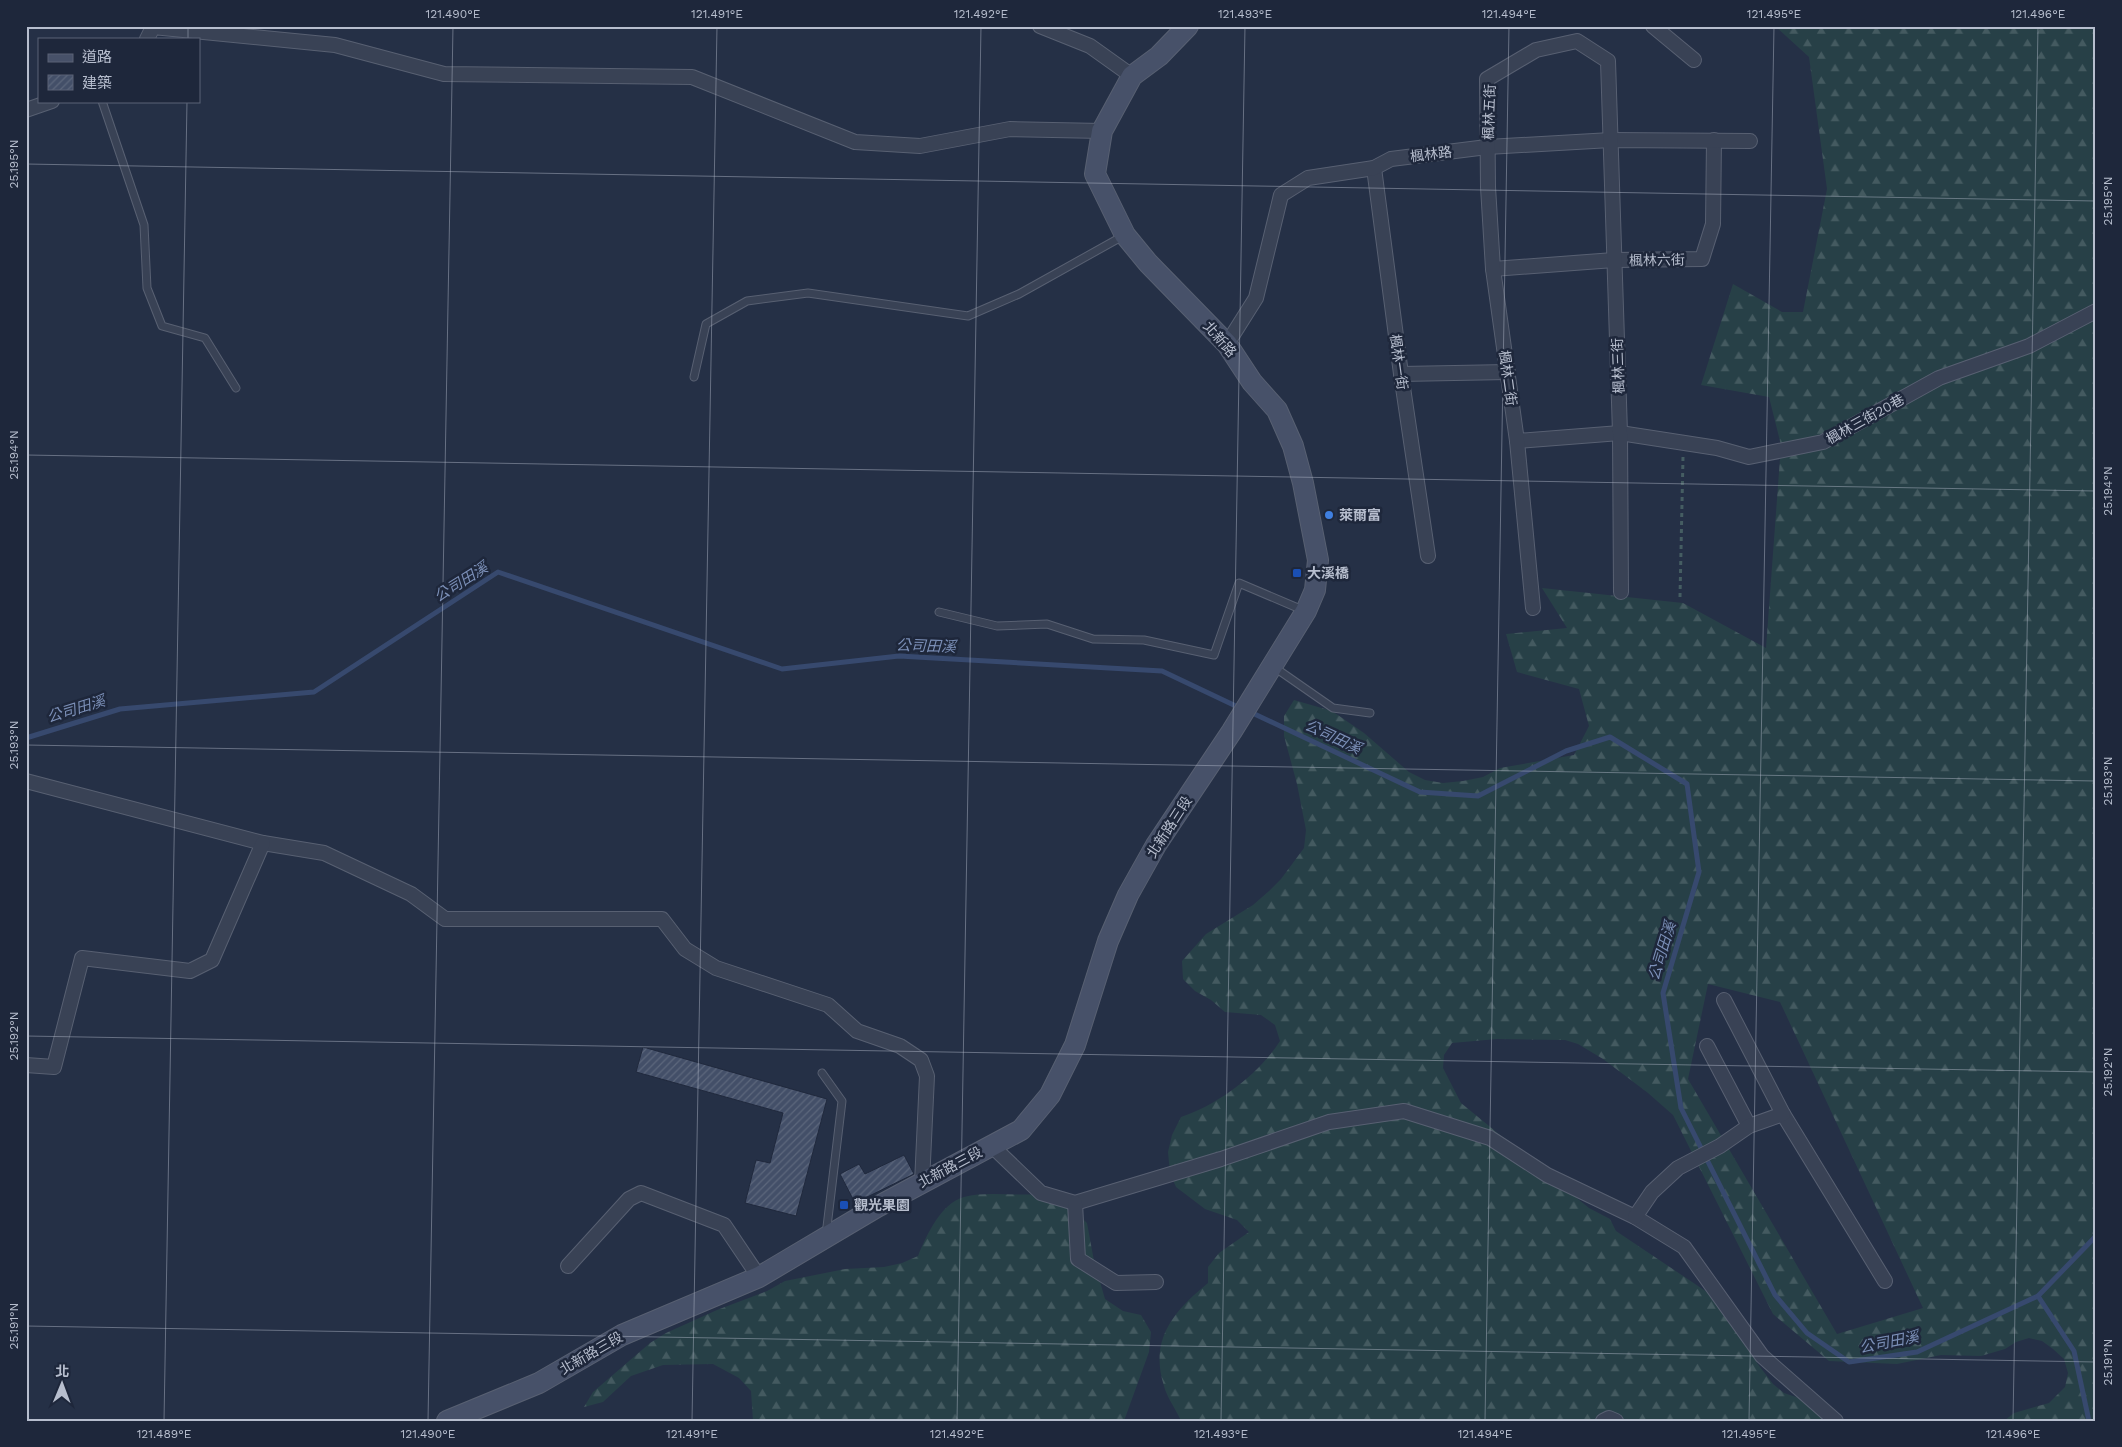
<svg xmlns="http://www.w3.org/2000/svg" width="2122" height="1447" font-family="'Work Sans','Noto Sans TC',sans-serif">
<defs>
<pattern id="forest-firs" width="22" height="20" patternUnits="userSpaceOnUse" patternTransform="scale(1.25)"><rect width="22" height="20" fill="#274047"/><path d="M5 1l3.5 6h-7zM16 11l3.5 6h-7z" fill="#445a60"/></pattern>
<pattern id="building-hatch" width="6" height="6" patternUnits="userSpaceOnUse" patternTransform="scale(1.25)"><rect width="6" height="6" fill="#434f68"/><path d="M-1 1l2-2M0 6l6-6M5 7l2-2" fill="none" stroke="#5c677c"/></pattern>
</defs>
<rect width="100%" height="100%" fill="#253046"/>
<!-- forest -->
<g fill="url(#forest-firs)" fill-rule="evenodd">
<path d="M1775,26H2096V1421H2004L2014,1413L2049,1403L2065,1387L2068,1373L2064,1359L2053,1349L2042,1341L2029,1338L2016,1342L2005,1349L1981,1356L1941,1355L1897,1364L1829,1361L1773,1314L1673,1115L1648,1093L1603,1059L1578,1044L1565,1040L1497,1039L1452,1043L1444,1055L1443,1068L1461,1103L1589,1208L1610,1219L1616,1231L1707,1292L1747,1337L1757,1363L1773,1384L1784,1393L1817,1404L1839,1417L1843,1421H1181C1176,1409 1167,1398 1164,1386C1149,1339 1174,1311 1208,1283V1267L1219,1253L1249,1232L1237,1220L1205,1209L1176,1187L1170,1173L1168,1152L1172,1135L1181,1117C1218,1105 1259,1074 1280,1041L1275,1025L1261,1015L1225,1012L1211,1000L1195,991L1183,979L1182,961L1206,934L1253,905L1269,891L1281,879L1304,848L1306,830L1297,784L1284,736V716L1294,700L1332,711L1364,733L1409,772L1425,780L1443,783L1463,781L1483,777L1500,768L1574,755L1589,726L1579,689L1517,672L1506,634L1567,628L1542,588L1683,603L1766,648L1781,445L1769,397L1701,385L1733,284L1782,312H1803L1827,189L1809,57ZM1708,984L1780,1002L1923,1308L1837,1334L1688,1079Z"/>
<path d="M1037,1194L1073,1209L1087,1223L1094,1261L1105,1299L1123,1311L1141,1315L1151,1332L1149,1352L1124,1421H753L751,1391L739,1378L713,1364L663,1365L631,1376L603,1402L584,1407L593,1392L650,1343L666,1333L717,1310L767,1291L785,1281L845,1269L884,1267L902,1263L918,1256C926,1236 941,1203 964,1197C985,1191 1014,1196 1037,1194Z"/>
</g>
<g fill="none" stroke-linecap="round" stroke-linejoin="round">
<!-- stream -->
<g stroke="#37496e" stroke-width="5">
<polyline points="1248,711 1420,792 1478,796 1566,751 1610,737 1687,784 1699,872 1663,993 1681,1108 1775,1295 1807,1333 1849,1362 1917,1352 2038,1296 2074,1351 2089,1421"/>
<polyline points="26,738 120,709 314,692 498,572 782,669 899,656 1162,671 1240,708"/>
<polyline points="2038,1296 2096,1236"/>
</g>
</g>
<!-- building -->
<g fill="url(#building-hatch)" stroke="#20293d">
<polygon points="643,1047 827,1099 796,1216 745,1203 756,1160 770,1163 783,1113 636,1072"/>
<polygon points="904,1155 914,1174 855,1203 840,1174 859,1164 865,1174"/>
</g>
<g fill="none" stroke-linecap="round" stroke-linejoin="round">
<defs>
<g id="lane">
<polyline points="102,101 144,225 147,288 162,326 205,338 236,388"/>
<polyline points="694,377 706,324 747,301 808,293 968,316 1019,294 1123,236"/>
<polyline points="939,612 997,626 1047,624 1093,639 1144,640 1214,655 1239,583 1305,611"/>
<polyline points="1274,667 1333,708 1370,713"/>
<polyline points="822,1073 842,1101 826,1235"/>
</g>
<g id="street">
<polyline points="1040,26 1090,46 1132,76"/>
<polyline points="1653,26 1694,60"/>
<polyline points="147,39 153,27 335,45 444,74 692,77 855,142 920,146 1010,129 1102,131"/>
<polyline points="26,110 52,101"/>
<polyline points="1374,168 1401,374 1428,556"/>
<polyline points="1493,269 1614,260 1702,259 1713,224 1714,140"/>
<polyline points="1227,344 1256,298 1281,195 1308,178 1374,168 1391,159 1487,147 1611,140 1750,141"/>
<polyline points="1401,374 1508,372"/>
<polyline points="1517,441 1620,433 1717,448 1749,457 1823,442 1939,378 2029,346 2096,311"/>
<polyline points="1533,608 1517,441 1493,269 1488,187 1487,79 1536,50 1577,41 1608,61 1620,433 1621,592"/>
<polyline points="26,781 263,843 324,853 411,894 445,919 662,919 685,949 716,968 828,1005 857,1031 900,1046 921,1060 927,1076 922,1183"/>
<polyline points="1707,1046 1749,1126"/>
<polyline points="26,1065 54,1067 82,958 190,971 212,960 263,843"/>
<polyline points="1783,1114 1885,1281"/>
<polyline points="991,1145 1041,1193 1075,1203 1221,1159 1329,1122 1404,1111 1490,1138 1547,1175 1635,1217 1684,1247 1762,1356 1836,1421"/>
<polyline points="1075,1203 1078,1259 1116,1283 1156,1282"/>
<polyline points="1635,1217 1652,1192 1678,1168 1720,1146 1749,1126 1783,1114 1724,1000"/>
<polyline points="568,1266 629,1199 641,1193 724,1225 759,1277"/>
<polyline points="1603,1421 1609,1418 1616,1421"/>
</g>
<polyline id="secondary" points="447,1421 539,1383 622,1335 759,1277 877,1207 1021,1130 1050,1095 1075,1045 1108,941 1128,895 1156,845 1232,731 1306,611 1315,590 1318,560 1303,483 1293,446 1277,410 1252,382 1227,344 1148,263 1125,235 1095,174 1102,131 1132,76 1159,56 1188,26"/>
</defs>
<!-- lane casing -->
<use href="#lane" stroke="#586072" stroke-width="9"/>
<!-- street casing -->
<use href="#street" stroke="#586072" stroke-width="16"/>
<!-- secondary casing -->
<use href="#secondary" stroke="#586072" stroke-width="22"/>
<!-- path -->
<polyline stroke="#455d62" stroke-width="3" stroke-dasharray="4 4" stroke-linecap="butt" points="1680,597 1683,457"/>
<!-- lane -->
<use href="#lane" stroke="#394255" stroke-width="7"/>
<!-- street -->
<use href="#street" stroke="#394255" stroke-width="14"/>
<!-- secondary -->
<use href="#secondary" stroke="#475169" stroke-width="20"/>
</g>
<!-- ticks -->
<path fill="none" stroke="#b7bece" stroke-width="1" stroke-opacity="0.45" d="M188,39V26M26,164L2096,201M26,455L2096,491M26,745L2096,781M26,1036L2096,1072M26,1326L2096,1362M164,1421L187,101M428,1421L453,26M692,1421L717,26M957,1421L981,26M1221,1421L1245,26M1485,1421L1509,26M1749,1421L1774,26M2013,1421L2038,26"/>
<!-- markers -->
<circle fill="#3f7fe0" stroke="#1e273b" stroke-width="2" cx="1329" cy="515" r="5"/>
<g fill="#1a4fb4" stroke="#1e273b" stroke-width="2">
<rect x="1292" y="568" width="10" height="10" rx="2.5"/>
<rect x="839" y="1200" width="10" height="10" rx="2.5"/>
</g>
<g text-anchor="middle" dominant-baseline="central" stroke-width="5" stroke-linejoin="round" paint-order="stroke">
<!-- street labels -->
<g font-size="14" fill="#b7bece" stroke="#1e273b">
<text transform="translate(1489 112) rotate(-88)">楓林五街</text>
<text transform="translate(1431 154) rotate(-7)">楓林路</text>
<text transform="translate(1657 260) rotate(-1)">楓林六街</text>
<text transform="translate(1220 339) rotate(49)">北新路</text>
<text transform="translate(1399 362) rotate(82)">楓林一街</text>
<text transform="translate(1618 366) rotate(-92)">楓林三街</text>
<text transform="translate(1508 378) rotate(82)">楓林二街</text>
<text transform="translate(1865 419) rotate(-29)">楓林三街20巷</text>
<text transform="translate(1169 827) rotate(-57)">北新路三段</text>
<text transform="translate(950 1167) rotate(-28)">北新路三段</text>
<text transform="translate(591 1353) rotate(-30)">北新路三段</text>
</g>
<!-- poi labels -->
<g font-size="14" font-weight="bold" fill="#b7bece" stroke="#1e273b" text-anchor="start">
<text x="1339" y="515">萊爾富</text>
<text x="1307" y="573">大溪橋</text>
<text x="854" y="1205">觀光果園</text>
</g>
<!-- water labels -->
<g font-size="15" font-style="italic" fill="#7c90b8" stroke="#1e273b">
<text transform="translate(461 582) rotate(-32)">公司田溪</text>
<text transform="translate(926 646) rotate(2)">公司田溪</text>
<text transform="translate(76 709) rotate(-17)">公司田溪</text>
<text transform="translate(1333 737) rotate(25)">公司田溪</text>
<text transform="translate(1662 951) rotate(-73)">公司田溪</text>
<text transform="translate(1889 1342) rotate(-11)">公司田溪</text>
</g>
</g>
<!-- border -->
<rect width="2122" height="1447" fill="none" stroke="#1e273b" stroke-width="55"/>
<!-- legend -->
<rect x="38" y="38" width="162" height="65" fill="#1e273b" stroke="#5b6376"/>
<rect x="48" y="54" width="25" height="8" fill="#475169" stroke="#5b6376"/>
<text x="82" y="62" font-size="15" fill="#b7bece">道路</text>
<rect x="48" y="75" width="25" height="15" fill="url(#building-hatch)" stroke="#5b6376"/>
<text x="82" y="88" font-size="15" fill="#b7bece">建築</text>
<!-- north arrow -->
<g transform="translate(62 1384) rotate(1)" stroke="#1e273b" stroke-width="4" paint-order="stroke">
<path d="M0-4L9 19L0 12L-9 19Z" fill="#b7bece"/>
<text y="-8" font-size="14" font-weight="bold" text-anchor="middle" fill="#b7bece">北</text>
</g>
<rect x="28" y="28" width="2066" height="1392" fill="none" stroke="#b7bece" stroke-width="2"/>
<g font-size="12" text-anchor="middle" fill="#b7bece">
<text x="453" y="18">121.490°E</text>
<text x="717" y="18">121.491°E</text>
<text x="981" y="18">121.492°E</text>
<text x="1245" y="18">121.493°E</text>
<text x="1509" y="18">121.494°E</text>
<text x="1774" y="18">121.495°E</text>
<text x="2038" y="18">121.496°E</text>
<text transform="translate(14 164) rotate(-90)" y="4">25.195°N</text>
<text transform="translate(2108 201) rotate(-90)" y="4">25.195°N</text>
<text transform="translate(14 455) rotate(-90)" y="4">25.194°N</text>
<text transform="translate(2108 491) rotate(-90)" y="4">25.194°N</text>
<text transform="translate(14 745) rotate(-90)" y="4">25.193°N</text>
<text transform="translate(2108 781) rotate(-90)" y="4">25.193°N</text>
<text transform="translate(14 1036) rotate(-90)" y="4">25.192°N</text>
<text transform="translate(2108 1072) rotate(-90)" y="4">25.192°N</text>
<text transform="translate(14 1326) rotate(-90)" y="4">25.191°N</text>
<text transform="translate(2108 1362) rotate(-90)" y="4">25.191°N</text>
<text x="164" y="1438">121.489°E</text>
<text x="428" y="1438">121.490°E</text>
<text x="692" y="1438">121.491°E</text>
<text x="957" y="1438">121.492°E</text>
<text x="1221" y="1438">121.493°E</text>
<text x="1485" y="1438">121.494°E</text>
<text x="1749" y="1438">121.495°E</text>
<text x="2013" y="1438">121.496°E</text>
</g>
</svg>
